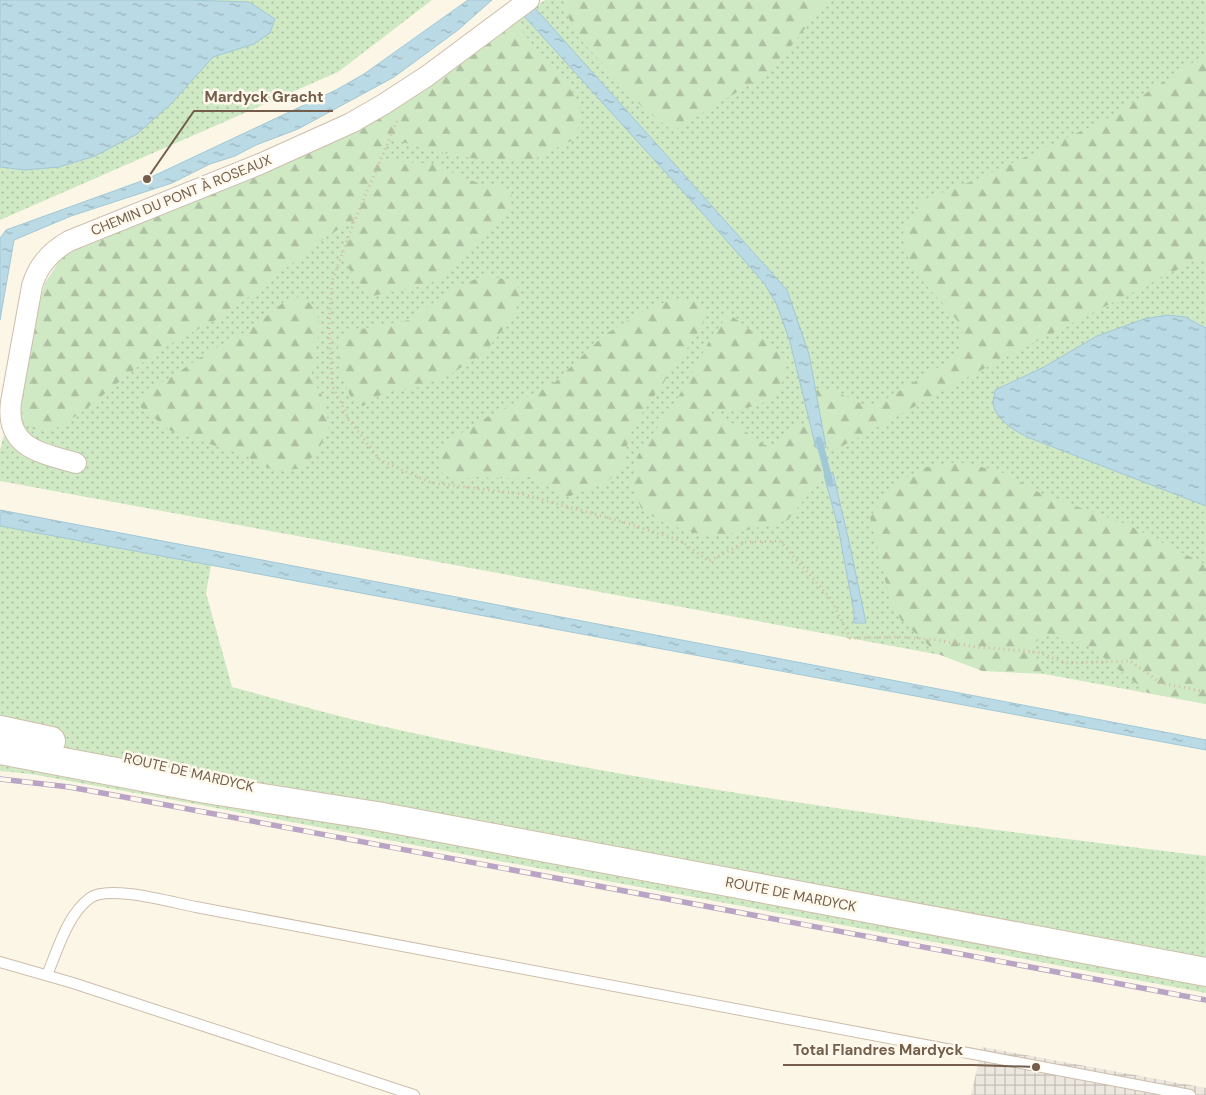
<svg xmlns="http://www.w3.org/2000/svg" width="1206" height="1095" font-family="'DM Sans',sans-serif">
<defs>
<pattern id="industrial-grid" width="8" height="8" patternUnits="userSpaceOnUse" patternTransform="scale(1.25)"><rect width="8" height="8" fill="#ece7df"/><path d="M0 4h8M4 0v8" fill="none" stroke="#c4beb7"/></pattern>
<pattern id="grass-dots" width="8" height="8" patternUnits="userSpaceOnUse" patternTransform="scale(1.25)"><rect width="8" height="8" fill="#cfe9c4"/><path d="M2 2h.1M6 6h.1" fill="none" stroke="#adc0a1" stroke-width="1.8" stroke-linecap="round"/></pattern>
<pattern id="forest-firs" width="22" height="20" patternUnits="userSpaceOnUse" patternTransform="scale(1.25)"><rect width="22" height="20" fill="#cfe9c4"/><path d="M5 1l3.5 6h-7zM16 11l3.5 6h-7z" fill="#adc0a1"/></pattern>
<pattern id="water-ripples" width="26" height="14" patternUnits="userSpaceOnUse" patternTransform="scale(1.25)"><rect width="26" height="14" fill="#badae5"/><path d="M2 4q2-2 4 0t4 0M15 11q2-2 4 0t4 0" fill="none" stroke="#9cb4bc"/></pattern>
</defs>
<rect width="100%" height="100%" fill="#fcf6e6"/>
<!-- industrial -->
<polygon fill="url(#industrial-grid)" points="982,1047 1206,1088 1206,1095 971,1095"/>
<!-- grass -->
<g fill="url(#grass-dots)">
<polygon points="0,0 432,0 338,72 0,220"/>
<polygon points="545,0 1206,0 1206,704 0,481 0,450 45,283 426,90"/>
<path d="M0,526L211,565L206,593L232,687C281,700 331,715 381,726C653,787 930,823 1206,856V993L195,804L31,774L0,771Z"/>
</g>
<!-- forest -->
<g fill="url(#forest-firs)">
<polygon points="565,0 827,0 793,44 762,77 673,131 642,107 578,37 563,6"/>
<polygon points="516,22 534,47 568,84 580,106 581,122 571,141 534,159 488,161 428,150 390,138 380,160 436,164 463,178 485,185 505,186 512,195 509,211 446,273 428,285 372,296 355,278 341,257 354,220 329,235 225,315 157,351 81,413 51,431 33,429 22,412 21,374 45,283 63,255 260,175 408,98 426,90"/>
<polygon points="1206,54 1206,255 998,361 837,449 826,447 815,390 834,391 871,408 959,355 963,327 910,267 903,232 920,201 980,178 1105,120"/>
<polygon points="485,275 514,281 522,294 512,318 485,352 448,376 413,389 387,391 363,406 352,401 340,369 338,345 350,328 361,329 409,320 454,288"/>
<polygon points="290,297 305,298 316,310 320,326 311,377 324,399 329,426 318,451 301,468 276,472 246,456 171,431 134,402 150,387 165,381 207,353 249,330"/>
<polygon points="673,299 696,300 708,311 699,331 630,431 623,466 606,483 567,497 534,479 475,477 454,480 442,473 441,460 435,450 482,420 554,383 604,335 642,312"/>
<path d="M729,314L787,357C786,365 786,374 783,381C770,410 742,409 715,410L711,413L738,426L764,445H774L799,424L810,423L824,475L788,520L735,533L705,536L666,524L642,510L631,484L638,455L676,401L712,336Z"/>
<polygon points="958,462 999,471 1042,494 1128,525 1206,565 1206,704 1148,693 1089,646 1046,634 1029,647 1041,666 1042,674 982,671 938,654 901,620 890,600 870,517 892,486 923,468"/>
</g>
<!-- water -->
<g fill="url(#water-ripples)" stroke="#a1c8d6">
<polygon points="0,0 189,0 249,2 275,19 270,33 254,44 213,57 171,104 137,134 95,156 59,167 25,170 0,167"/>
<polygon points="468,0 492,0 458,30 394,77 298,129 256,145 235,156 210,164 172,183 71,216 14,240 0,320 0,238 6,230 147,179 336,90 364,74"/>
<polygon points="530,0 535,8 787,290 809,354 826,447 816,448 790,342 777,305 764,283 696,206 523,15"/>
<path d="M1167,315L1185,317L1206,328V506L1027,437C1014,430 994,419 993,402C993,399 995,394 995,390L1044,367L1097,336L1144,319Z"/>
<polygon points="833,473 850,546 866,623 854,623 854,612 838,527 824,475"/>
<polygon points="0,510 1206,740 1206,750 0,526"/>
</g>
<g fill="none" stroke-linecap="round" stroke-linejoin="round">
<!-- stream -->
<polyline stroke="#a1c8d6" stroke-width="7" points="819,440 830,483"/>
<defs>
<g id="service">
<polyline points="0,962 73,983 414,1095"/>
<path d="M47,975C58,949 67,915 90,898C108,884 174,903 196,907L1190,1095"/>
</g>
<path id="minor" d="M76,463C41,453 5,448 11,402L32,286C38,265 51,251 69,241L260,164L351,123L384,104L427,76L529,0"/>
<g id="secondary">
<polyline points="0,730 51,741"/>
<polyline points="0,750 206,789 377,816 1206,972"/>
</g>
</defs>
<!-- service casing -->
<use href="#service" stroke="#cdbeac" stroke-width="12"/>
<!-- minor casing -->
<use href="#minor" stroke="#cdbeac" stroke-width="22"/>
<!-- secondary casing -->
<use href="#secondary" stroke="#d0bfa9" stroke-width="30"/>
<!-- path -->
<polyline stroke="#d5bba1" stroke-width="3" stroke-dasharray="1 4" stroke-linecap="butt" points="397,121 355,220 332,281 329,323 332,385 349,420 380,460 432,483 522,494 623,522 679,540 709,561 745,542 780,541 831,599 850,638 900,637 937,640 976,647 1037,652 1066,663 1130,661 1161,683 1206,692"/>
<!-- service -->
<use href="#service" stroke="#fff" stroke-width="10"/>
<!-- minor -->
<use href="#minor" stroke="#fff" stroke-width="20"/>
<!-- secondary -->
<use href="#secondary" stroke="#fff" stroke-width="28"/>
<defs>
<polyline id="rail" points="0,779 69,787 97,792 1206,1000"/>
</defs>
<!-- rail casing -->
<use href="#rail" stroke="#baa4c5" stroke-width="5.5"/>
<!-- rail -->
<use href="#rail" stroke="#fef9ec" stroke-width="4" stroke-dasharray="11" stroke-linecap="butt"/>
</g>
<g text-anchor="middle" dominant-baseline="central" stroke-width="5" stroke-linejoin="round" paint-order="stroke">
<!-- street labels -->
<g font-size="14" fill="#745e4b" stroke="#fef9ec">
<text transform="translate(181 195) rotate(-22)">CHEMIN DU PONT À ROSEAUX</text>
<text transform="translate(189 772) rotate(13)">ROUTE DE MARDYCK</text>
<text transform="translate(791 894) rotate(11)">ROUTE DE MARDYCK</text>
</g>
</g>
<!-- callouts -->
<path fill="none" stroke="#745e4b" stroke-width="2" d="M147 179L194 111H333M1036 1067L973 1065H783"/>
<g fill="#745e4b" stroke="#fef9ec" stroke-width="2">
<circle cx="147" cy="179" r="5"/>
<circle cx="1036" cy="1067" r="5"/>
</g>
<g font-size="15" text-anchor="middle" font-weight="bold" fill="#745e4b" stroke="#fef9ec" stroke-width="5" stroke-linejoin="round" paint-order="stroke">
<text x="264" y="102">Mardyck Gracht</text>
<text x="878" y="1055">Total Flandres Mardyck</text>
</g>
</svg>
